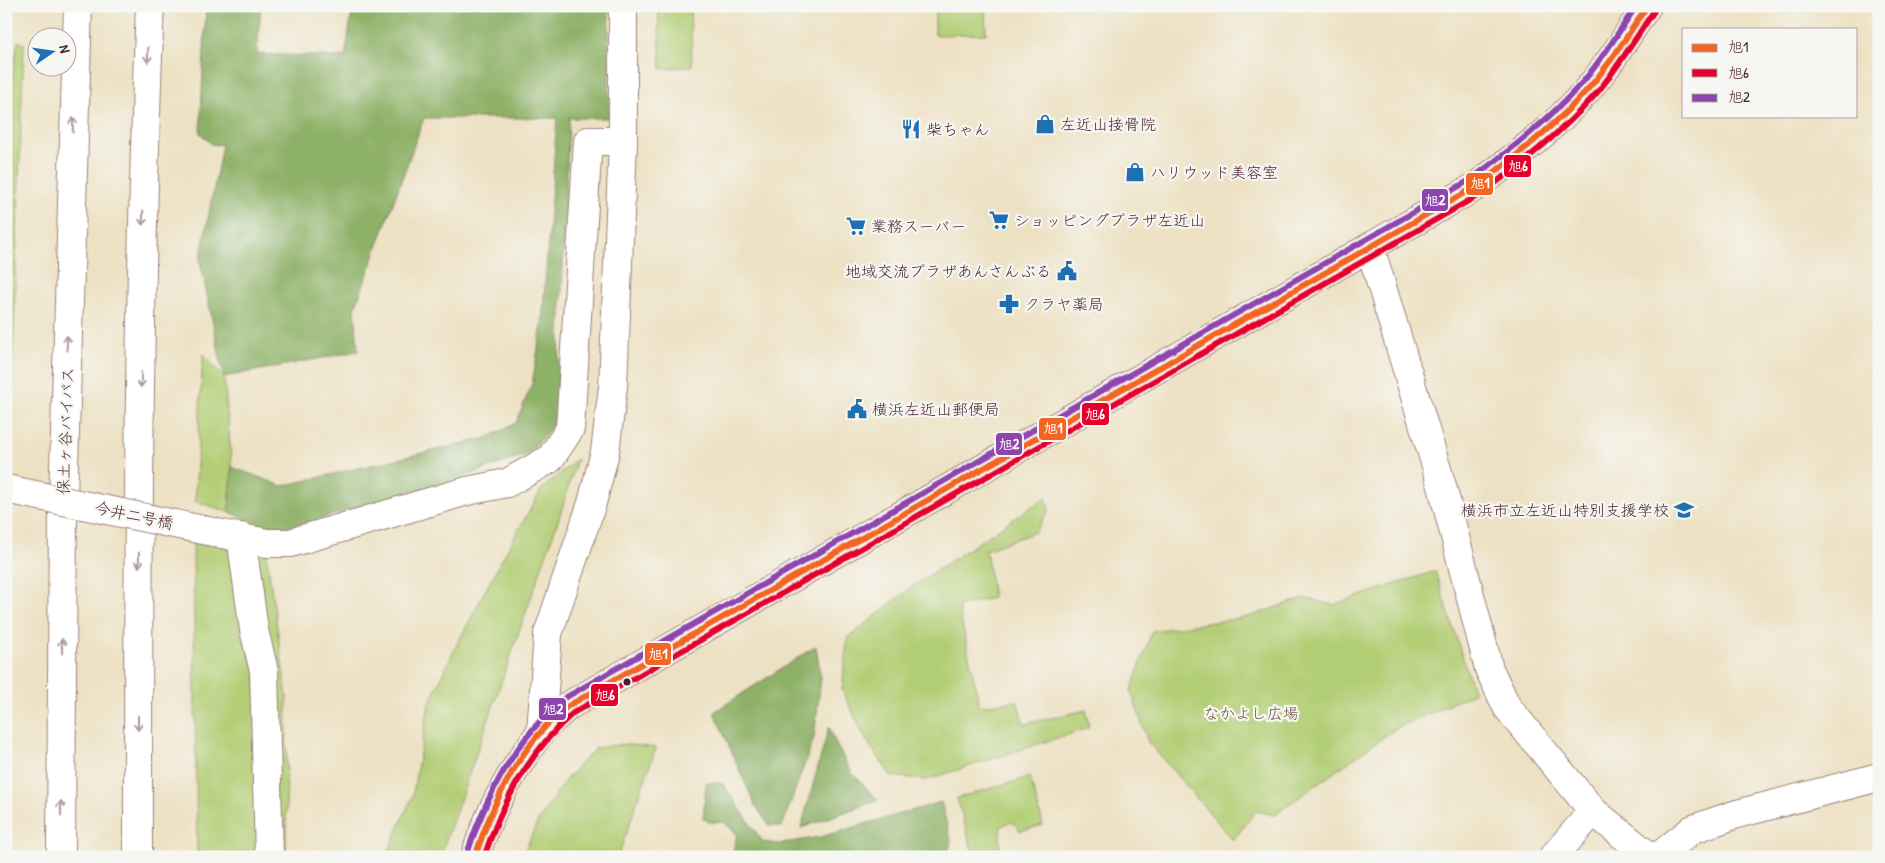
<svg xmlns="http://www.w3.org/2000/svg" width="1885" height="863" font-family="'Patrick Hand','Klee One',sans-serif">
<rect width="100%" height="100%" fill="#f6f6f2"/>
<filter id="ink" filterUnits="userSpaceOnUse"><feTurbulence type="fractalNoise" baseFrequency=".02" numOctaves="2"/><feDisplacementMap in="SourceGraphic" scale="10" xChannelSelector="R" yChannelSelector="G"/><feConvolveMatrix kernelMatrix="1 2 1 2 8 2 1 2 1" color-interpolation-filters="sRGB"/></filter>
<filter id="wash" filterUnits="userSpaceOnUse"><feTurbulence type="fractalNoise" baseFrequency=".0096" numOctaves="4" result="noise"/><feDisplacementMap in="SourceGraphic" scale="20" xChannelSelector="R" yChannelSelector="G"/><feGaussianBlur stdDeviation="1.12" result="paint"/><feColorMatrix in="noise" values="0 0 0 0 0 0 0 0 0 0 0 0 0 0 0 0 0 1.4 0 .05"/><feComposite in="paint" operator="in"/></filter>
<g filter="url(#wash)">
<rect width="100%" height="100%" fill="#ede1c3"/>
<!-- green -->
<g fill="#b2ce74" stroke="#7e7650">
<polygon points="658,6 690,6 692,66 661,69"/>
<polygon points="935,6 985,6 986,34 935,35"/>
<polygon points="18,41 24,44 8,479 6,478 6,134 12,78"/>
<polygon points="203,354 224,377 232,467 229,512 195,501"/>
<polygon points="577,459 560,515 440,857 386,857 412,797 429,704 457,644 507,550 542,489"/>
<polygon points="1046,497 1049,510 1035,532 986,550 993,598 958,606 980,706 1017,701 1024,724 1086,710 1089,728 926,780 891,776 865,738 842,690 847,639 909,589"/>
<polygon points="193,540 229,548 241,633 256,672 260,857 197,857"/>
<polygon points="254,551 266,551 287,697 286,857 280,857"/>
<polygon points="1435,571 1474,693 1395,729 1274,815 1256,811 1233,840 1148,742 1131,691 1152,631 1248,617 1304,598 1333,605"/>
<polygon points="624,744 656,748 618,857 522,857 538,821 567,778 596,748"/>
<path d="M1030,777L1043,825L1020,831C1015,821 1010,820 1001,827C998,848 1006,858 977,857L972,850L957,798Z"/>
</g>
<!-- forest -->
<g fill="#8db166" stroke="#6c6848">
<polygon points="206,6 261,6 257,54 345,57 353,6 609,6 609,118 569,118 557,412 550,429 529,454 462,477 288,528 261,525 229,512 232,467 282,486 487,438 516,423 532,384 542,325 557,118 424,118 355,308 358,351 224,377 200,261 222,145 211,144 200,133"/>
<polygon points="816,646 821,679 814,738 782,827 769,825 756,807 714,712"/>
<polygon points="829,727 837,746 852,773 878,800 801,828"/>
<polygon points="706,783 722,783 763,842 779,844 820,837 941,802 951,840 948,857 732,857 737,834 724,822 709,822 703,818"/>
</g>
</g>
<g filter="url(#ink)">
<g fill="none" stroke-linecap="round" stroke-linejoin="round">
<defs>
<g id="street">
<polyline points="1370,247 1442,486 1489,669 1507,707 1593,811 1553,857"/>
<polyline points="232,536 267,543 290,543 467,491 507,483 550,459 570,429 588,141 623,141"/>
<polyline points="241,537 254,630 264,671 269,857"/>
<polyline points="1593,811 1650,857"/>
<polyline points="1658,857 1693,829 1737,814 1879,777"/>
</g>
<g id="secondary">
<polyline points="541,732 548,634 592,503 605,452 613,387 623,141 623,6"/>
<path d="M475,857C488,813 512,770 540,733C547,723 558,715 568,706L1475,187C1521,153 1567,118 1602,72C1618,51 1632,28 1647,6"/>
</g>
<g id="highway">
<polyline points="61,857 63,499 78,6"/>
<path d="M138,857C138,573 138,290 150,6"/>
</g>
</defs>
<!-- street casing -->
<use href="#street" stroke="#9c8077" stroke-width="30"/>
<!-- secondary casing -->
<use href="#secondary" stroke="#9c8077" stroke-width="30"/>
<!-- highway casing -->
<use href="#highway" stroke="#9c8077" stroke-width="30"/>
<!-- street -->
<use href="#street" stroke="#fff" stroke-width="28"/>
<!-- secondary -->
<use href="#secondary" stroke="#fff" stroke-width="28"/>
<!-- highway -->
<use href="#highway" stroke="#fff" stroke-width="28"/>
<defs>
<polyline id="street-bridge" points="6,489 232,536"/>
</defs>
<!-- street-bridge casing -->
<use href="#street-bridge" stroke="#9c8077" stroke-width="30" stroke-linecap="butt"/>
<!-- street-bridge -->
<use href="#street-bridge" stroke="#fff" stroke-width="28"/>
<defs>
<path id="bus-1" d="M475,857C490,811 512,763 545,727C552,719 560,713 568,706L1475,187C1515,157 1554,127 1587,90C1610,64 1628,35 1647,6"/>
<path id="bus-2" d="M484,857C502,803 530,751 573,713L1479,195C1520,165 1561,133 1595,95C1617,69 1635,39 1654,11"/>
<path id="bus-3" d="M467,854C486,796 516,739 563,699L1470,180C1509,151 1548,121 1581,84C1602,60 1618,33 1636,6"/>
</defs>
<!-- bus-1 casing -->
<use href="#bus-1" stroke="#f6f6f2" stroke-width="10"/>
<!-- bus-2 casing -->
<use href="#bus-2" stroke="#f6f6f2" stroke-width="10"/>
<!-- bus-3 casing -->
<use href="#bus-3" stroke="#f6f6f2" stroke-width="10"/>
<!-- bus-1 -->
<use href="#bus-1" stroke="#f26522" stroke-width="6"/>
<!-- bus-2 -->
<use href="#bus-2" stroke="#e4002b" stroke-width="6"/>
<!-- bus-3 -->
<use href="#bus-3" stroke="#8e44ad" stroke-width="6"/>
</g>
<!-- one-way arrows -->
<defs><path id="oneway-shaft" d="M-6 0H5M1.5-3L5.5 0L1.5 3" fill="none" stroke-width="1.6" stroke-linecap="round" stroke-linejoin="round" transform="scale(1.25)"/></defs>
<g stroke="#ae9aa0">
<use href="#oneway-shaft" transform="translate(148 55) rotate(92)"/>
<use href="#oneway-shaft" transform="translate(73 125) rotate(-88)"/>
<use href="#oneway-shaft" transform="translate(143 218) rotate(91)"/>
<use href="#oneway-shaft" transform="translate(67 343) rotate(-88)"/>
<use href="#oneway-shaft" transform="translate(141 380) rotate(91)"/>
<use href="#oneway-shaft" transform="translate(139 560) rotate(90)"/>
<use href="#oneway-shaft" transform="translate(62 646) rotate(-90)"/>
<use href="#oneway-shaft" transform="translate(138 723) rotate(90)"/>
<use href="#oneway-shaft" transform="translate(61 808) rotate(-90)"/>
</g>
</g>
<!-- icons -->
<defs>
<symbol id="shop-bare" viewBox="-9 -9 18 18"><path d="M-5-2.5h2.3a2.7 3.5 0 0 1 5.4 0H5L5.5 6h-11ZM-1.5-2.5h3a1.5 2.3 0 0 0-3 0Z" fill="#1f6fb2" stroke="#f6f6f2" stroke-width="2.5" paint-order="stroke"/></symbol>
<symbol id="restaurant-bare" viewBox="-9 -9 18 18"><path d="M-5-6h1v4h1v-4h1v4h1v-4h1v5L-1.5 .5V6h-2V.5L-5-1ZM5-6V6H3V1.5H1.5Q1.5-4 5-6Z" fill="#1f6fb2" stroke="#f6f6f2" stroke-width="2.5" paint-order="stroke"/></symbol>
<symbol id="supermarket-bare" viewBox="-9 -9 18 18"><path d="M-6-5.5h2.5l.6 2H6L4.5 2H-2.5L-4.4-4H-6ZM-1.5 3.2a1.3 1.3 0 1 0 .1 0ZM3 3.2a1.3 1.3 0 1 0 .1 0Z" fill="#1f6fb2" stroke="#f6f6f2" stroke-width="2.5" paint-order="stroke"/></symbol>
<symbol id="civic-bare" viewBox="-9 -9 18 18"><path d="M-.6-6.5H3V-4.5H.6V-3L4-1V1h2V6H-6V1h2V-1L-.6-3ZM-1.2 2.5V6h2.4V2.5Z" fill="#1f6fb2" stroke="#f6f6f2" stroke-width="2.5" paint-order="stroke"/></symbol>
<symbol id="pharmacy-bare" viewBox="-9 -9 18 18"><path d="M-2-6h4v4h4v4h-4v4h-4v-4h-4v-4h4Z" fill="#1f6fb2" stroke="#f6f6f2" stroke-width="2.5" paint-order="stroke"/></symbol>
<symbol id="school-bare" viewBox="-9 -9 18 18"><path d="M0-5L7-2L0 1L-7-2ZM-4 1L0 2.5L4 1V4Q0 6-4 4Z" fill="#1f6fb2" stroke="#f6f6f2" stroke-width="2.5" paint-order="stroke"/></symbol>
</defs>
<g fill-rule="evenodd">
<use href="#shop-bare" x="1031" y="110" width="28" height="28"/>
<use href="#restaurant-bare" x="897" y="115" width="28" height="28"/>
<use href="#shop-bare" x="1121" y="158" width="28" height="28"/>
<use href="#supermarket-bare" x="985" y="206" width="28" height="28"/>
<use href="#supermarket-bare" x="842" y="212" width="28" height="28"/>
<use href="#civic-bare" x="1053" y="257" width="28" height="28"/>
<use href="#pharmacy-bare" x="995" y="290" width="28" height="28"/>
<use href="#civic-bare" x="843" y="395" width="28" height="28"/>
<use href="#school-bare" x="1670" y="496" width="28" height="28"/>
</g>
<!-- markers -->
<circle fill="#4a1f2b" stroke="#f6f6f2" stroke-width="2" cx="627" cy="682" r="4.5"/>
<g text-anchor="middle" dominant-baseline="central" stroke-width="4.5" stroke-linejoin="round" paint-order="stroke">
<!-- poi labels -->
<g font-size="16" fill="#4a1f2b" stroke="#f6f6f2" text-anchor="start">
<text x="1060" y="124">左近山接骨院</text>
<text x="926" y="129">柴ちゃん</text>
<text x="1150" y="172">ハリウッド美容室</text>
<text x="1014" y="220">ショッピングプラザ左近山</text>
<text x="871" y="226">業務スーパー</text>
<text x="1052" y="271" text-anchor="end">地域交流プラザあんさんぶる</text>
<text x="1024" y="304">クラヤ薬局</text>
<text x="872" y="409">横浜左近山郵便局</text>
<text x="1669" y="510" text-anchor="end">横浜市立左近山特別支援学校</text>
</g>
<!-- street labels -->
<g font-size="16" fill="#4a1f2b" stroke="#f6f6f2">
<text transform="translate(65 431) rotate(-88)">保土ヶ谷バイパス</text>
<text transform="translate(134 515) rotate(12)">今井二号橋</text>
</g>
<!-- park labels -->
<g font-size="16" fill="#695441" stroke="#f6f6f2">
<text x="1251" y="713">なかよし広場</text>
</g>
</g>
<g stroke="#f6f6f2" stroke-width="2">
<rect x="1503" y="154" width="29" height="24" rx="5" fill="#e4002b"/>
<rect x="1465" y="172" width="29" height="24" rx="5" fill="#f26522"/>
<rect x="1421" y="188" width="28" height="24" rx="5" fill="#8e44ad"/>
<rect x="1081" y="402" width="29" height="24" rx="5" fill="#e4002b"/>
<rect x="1038" y="417" width="29" height="24" rx="5" fill="#f26522"/>
<rect x="995" y="432" width="28" height="24" rx="5" fill="#8e44ad"/>
<rect x="644" y="642" width="28" height="24" rx="5" fill="#f26522"/>
<rect x="590" y="683" width="29" height="24" rx="5" fill="#e4002b"/>
<rect x="538" y="697" width="29" height="24" rx="5" fill="#8e44ad"/>
</g>
<g font-size="14" text-anchor="middle" font-weight="bold" fill="#fff">
<text x="1518" y="171">旭6</text>
<text x="1480" y="188">旭1</text>
<text x="1435" y="205">旭2</text>
<text x="1095" y="419">旭6</text>
<text x="1053" y="433">旭1</text>
<text x="1009" y="449">旭2</text>
<text x="658" y="659">旭1</text>
<text x="605" y="700">旭6</text>
<text x="553" y="714">旭2</text>
</g>
<!-- margin -->
<rect width="1885" height="863" fill="none" stroke="#f6f6f2" stroke-width="25"/>
<!-- legend -->
<rect x="1682" y="28" width="175" height="90" fill="#f6f6f2" stroke="#b1a0a2"/>
<rect x="1692" y="44" width="25" height="8" fill="#f26522" stroke="#b1a0a2"/>
<text x="1728" y="52" font-size="15" fill="#4a1f2b">旭1</text>
<rect x="1692" y="69" width="25" height="8" fill="#e4002b" stroke="#b1a0a2"/>
<text x="1728" y="78" font-size="15" fill="#4a1f2b">旭6</text>
<rect x="1692" y="94" width="25" height="8" fill="#8e44ad" stroke="#b1a0a2"/>
<text x="1728" y="102" font-size="15" fill="#4a1f2b">旭2</text>
<!-- north arrow -->
<g transform="translate(52 52) rotate(77)"><circle r="24" fill="#f6f6f2" stroke="#b1a0a2"/>
<path d="M0-4L9 19L0 12L-9 19Z" fill="#1f6fb2"/>
<text y="-8" font-size="14" font-weight="bold" text-anchor="middle" fill="#4a1f2b">N</text>
</g>
</svg>
